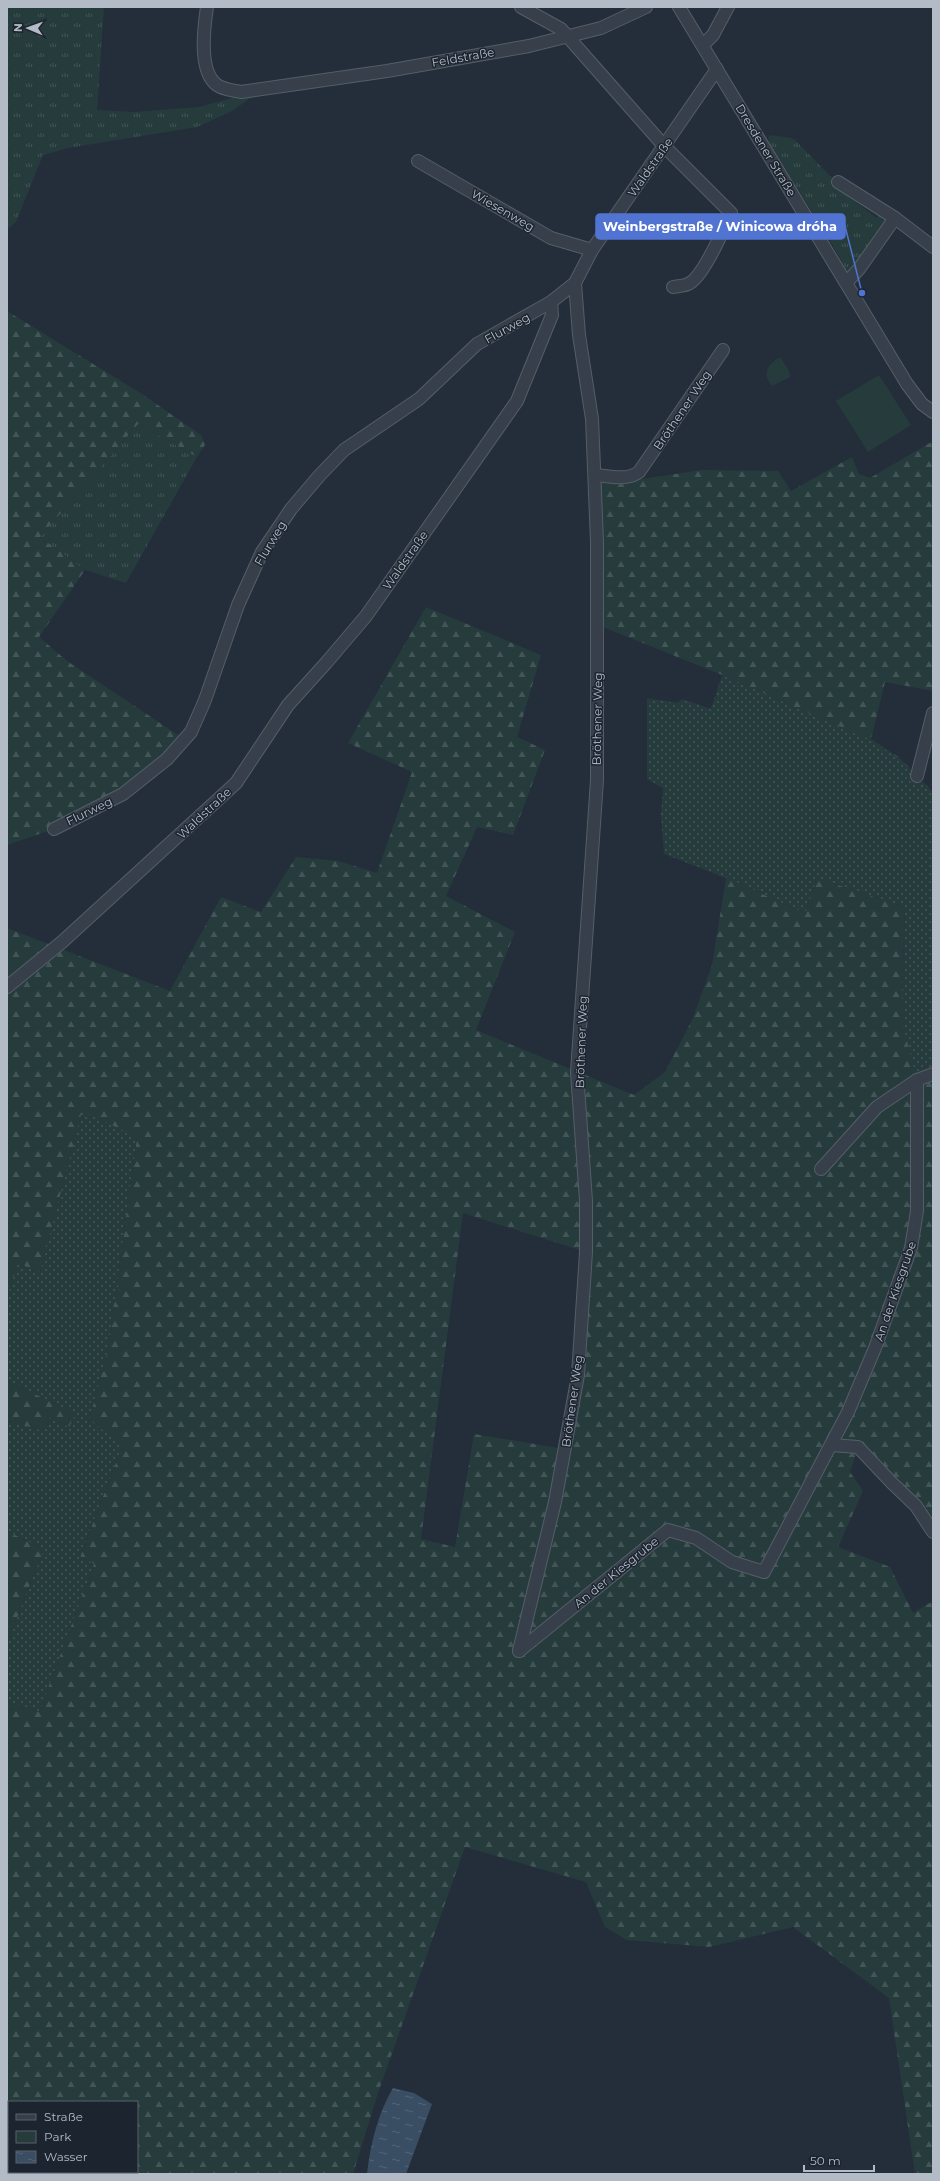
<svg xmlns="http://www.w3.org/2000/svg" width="940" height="2181" font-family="Montserrat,sans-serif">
<defs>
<pattern id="grass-tufts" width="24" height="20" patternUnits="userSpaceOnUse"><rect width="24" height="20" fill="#263b3c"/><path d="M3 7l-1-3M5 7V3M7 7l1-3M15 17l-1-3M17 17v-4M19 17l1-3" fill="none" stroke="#435557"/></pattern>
<pattern id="forest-firs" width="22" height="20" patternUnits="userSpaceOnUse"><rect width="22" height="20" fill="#263b3c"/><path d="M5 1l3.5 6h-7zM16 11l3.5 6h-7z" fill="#435557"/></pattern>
<pattern id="garden-dots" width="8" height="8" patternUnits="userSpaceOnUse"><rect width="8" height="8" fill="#263b3c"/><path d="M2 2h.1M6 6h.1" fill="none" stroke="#435557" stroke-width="1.8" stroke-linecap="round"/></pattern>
<pattern id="water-ripples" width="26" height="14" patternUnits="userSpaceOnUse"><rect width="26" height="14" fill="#394d63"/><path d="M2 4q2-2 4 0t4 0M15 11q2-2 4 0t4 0" fill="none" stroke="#536578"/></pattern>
</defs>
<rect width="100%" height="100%" fill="#232e3a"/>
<!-- grass -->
<g fill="url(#grass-tufts)">
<polygon points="7,7 104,7 97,110 134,112 199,107 273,87 253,96 232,111 197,127 68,148 43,155 16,222 7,230"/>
<path d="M769,135L791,138L796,141L835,181L834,186L877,218L881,213L888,220L848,273C824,228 795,186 768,142Z"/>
<polygon points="138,424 197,457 126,583 85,570 40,537"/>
</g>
<!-- forest -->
<g fill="url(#forest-firs)" fill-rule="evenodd">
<polygon points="7,311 142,394 201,435 205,445 197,457 138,424 40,537 85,570 39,637 67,661 184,739 123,794 54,829 7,845"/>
<path d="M933,441V691L885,682L871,739L900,758L931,790L933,793L900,759L871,740L722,675L711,710L682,699L663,788L661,815L664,854L727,878L805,913L817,878L905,907L902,994L933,1074V1532L858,1448L850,1472L863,1491L838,1547L890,1567L913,1613L933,1601V2174H915L889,1998L793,1927L709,1947L627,1940L605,1927L586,1882L465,1847L377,2096L353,2174H7V1702L39,1712L94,1564L80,1557L123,1444L89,1420L108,1349L137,1137L82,1112L40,1273L18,1263L7,1298V928L170,991L221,897L261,912L296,857L338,861L377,873L412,772L348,743L426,607L541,655L517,737L545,750L513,835L477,827L446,896L515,932L476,1030L634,1095L665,1072L693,1018L712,965L726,878L664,854L661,815L663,788L647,779V698L678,703L682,699L711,709L722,675L598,625L596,475L636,474L642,479L702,470L778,471L791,491L852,457L859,474L870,478ZM463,1213L586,1252L565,1449L474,1434L455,1547L421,1539ZM9,2102H137V2172H9Z"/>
<polygon points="7,1380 76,1414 70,1427 49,1418 44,1431 7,1421"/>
<polygon points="7,1531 44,1549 7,1644"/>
</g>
<!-- park -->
<g fill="#263b3c">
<path d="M778,358H781L789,371L790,377L772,386C762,375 767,365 778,358Z"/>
<polygon points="879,375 911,425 868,452 836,401"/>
</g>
<!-- garden -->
<g fill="url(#garden-dots)">
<polygon points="722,675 871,740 900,759 933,793 933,1074 917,1080 904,1029 902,994 905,907 817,878 805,913 727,878 664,854 661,815 663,788 647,779 647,699 678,703 682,699 711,709"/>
<polygon points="82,1111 137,1137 108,1349 89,1420 123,1444 80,1556 94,1564 39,1712 7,1702 7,1644 44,1549 7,1531 7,1421 44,1431 49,1418 69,1427 76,1414 7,1380 7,1298 18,1263 40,1273"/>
</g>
<!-- water -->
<path fill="url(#water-ripples)" d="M393,2088L414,2093L432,2104L406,2174H367C370,2145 378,2113 393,2088Z"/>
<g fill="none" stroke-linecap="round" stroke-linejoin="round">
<defs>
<g id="minor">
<path d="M207,7C204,27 198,71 217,85C224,90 233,90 241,92L387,71L529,46L601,28L646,7"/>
<path d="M521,7L561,29L665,147L731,213C724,228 703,278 688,284C684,286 678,286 673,287"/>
<polyline points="679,7 907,384 922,404 933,412"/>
<polyline points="703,45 713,35 728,7"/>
<polyline points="418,161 551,238 592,250"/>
<polyline points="838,182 895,218 933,247"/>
<polyline points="847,282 859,269 895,218"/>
<path d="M595,475C609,476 627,481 639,472L723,350"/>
<polyline points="917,776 933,713"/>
<polyline points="54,829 123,794 167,759 191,732 205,700 238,605 262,552 291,509 319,476 344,450 419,399 477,344 551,302"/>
<polyline points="7,987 62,942 236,783 288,705 326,663 366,616 517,401 552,315 551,302 575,283 592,250 717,69"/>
<polyline points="821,1169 877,1107 917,1080 933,1074"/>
<polyline points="831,1445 858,1447 892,1483 916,1506 933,1532"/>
<polyline points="519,1651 555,1502 578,1375 586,1252 586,1201 577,1072 597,780 597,542 592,419 579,335 575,283"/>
<polyline points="519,1651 668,1530 696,1538 732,1562 764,1572 848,1412 875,1348 911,1248 917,1211 917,1080"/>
</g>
</defs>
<!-- minor casing -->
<use href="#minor" stroke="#555e68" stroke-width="14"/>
<!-- minor -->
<use href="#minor" stroke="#37404a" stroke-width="12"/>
</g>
<g text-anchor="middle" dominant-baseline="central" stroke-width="3" stroke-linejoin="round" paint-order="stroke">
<!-- street labels -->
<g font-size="12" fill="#b2bbc6" stroke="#1c252f">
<text transform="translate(463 57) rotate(-10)">Feldstraße</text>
<text transform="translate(766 150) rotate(59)">Dresdener Straße</text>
<text transform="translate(650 167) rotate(-55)">Waldstraße</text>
<text transform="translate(503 210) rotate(30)">Wiesenweg</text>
<text transform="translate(507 328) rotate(-29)">Flurweg</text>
<text transform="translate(682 410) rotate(-56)">Bröthener Weg</text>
<text transform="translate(270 543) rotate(-59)">Flurweg</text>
<text transform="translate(405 560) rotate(-55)">Waldstraße</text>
<text transform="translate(597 719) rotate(-89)">Bröthener Weg</text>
<text transform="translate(89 811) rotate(-26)">Flurweg</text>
<text transform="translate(204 813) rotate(-43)">Waldstraße</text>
<text transform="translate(581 1042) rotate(-88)">Bröthener Weg</text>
<text transform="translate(895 1291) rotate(-71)">An der Kiesgrube</text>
<text transform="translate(572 1401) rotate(-82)">Bröthener Weg</text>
<text transform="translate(616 1572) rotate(-39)">An der Kiesgrube</text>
</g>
</g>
<!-- callouts -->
<path fill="none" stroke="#5174d2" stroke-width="1.5" d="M862 293L845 226"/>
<circle fill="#5174d2" stroke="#1c252f" stroke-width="1.5" cx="862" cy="293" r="4"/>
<rect fill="#5174d2" stroke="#5174d2" stroke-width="1.5" x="596" y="214" width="249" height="25" rx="4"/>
<g font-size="13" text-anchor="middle" font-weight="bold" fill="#fff">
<text x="720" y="231">Weinbergstraße / Winicowa dróha</text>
</g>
<!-- border -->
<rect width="940" height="2181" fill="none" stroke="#b2bbc6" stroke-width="16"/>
<!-- legend -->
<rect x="8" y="2101" width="130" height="72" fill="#1c252f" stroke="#58616b"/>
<rect x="16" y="2114" width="20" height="6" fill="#37404a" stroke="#58616b"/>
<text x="44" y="2121" font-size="12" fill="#b2bbc6">Straße</text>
<rect x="16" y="2131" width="20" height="12" fill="#263b3c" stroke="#58616b"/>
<text x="44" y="2141" font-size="12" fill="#b2bbc6">Park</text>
<rect x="16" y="2151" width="20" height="12" fill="url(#water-ripples)" stroke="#58616b"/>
<text x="44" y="2161" font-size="12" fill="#b2bbc6">Wasser</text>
<!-- north arrow -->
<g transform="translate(28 28) rotate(272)" stroke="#1c252f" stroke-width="3" paint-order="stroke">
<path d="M0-3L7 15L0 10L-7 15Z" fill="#b2bbc6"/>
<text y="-6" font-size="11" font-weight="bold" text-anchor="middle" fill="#b2bbc6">N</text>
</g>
<!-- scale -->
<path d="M804 2165v6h70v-6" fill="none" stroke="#b2bbc6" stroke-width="2"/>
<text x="810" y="2165" font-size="12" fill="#b2bbc6" stroke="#1c252f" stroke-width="3" paint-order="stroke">50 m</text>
</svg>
